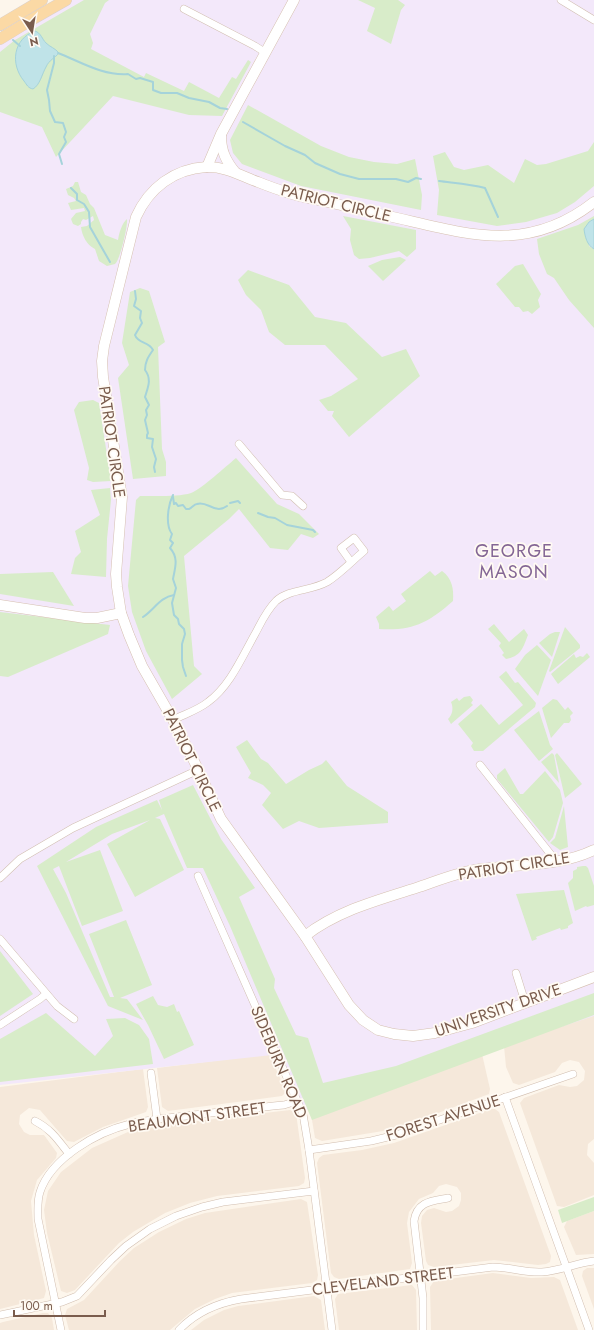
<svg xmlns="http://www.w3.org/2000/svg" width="594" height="1330" font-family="Jost,sans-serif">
<rect width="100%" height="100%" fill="#fdf6ec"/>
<!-- residential -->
<g fill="#f5e8da">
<polygon points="594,1014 594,1139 588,1144 587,1155 594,1163 594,1195 564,1207 557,1206 520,1103 524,1098 559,1085 570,1087 577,1086 584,1080 585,1071 579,1062 570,1060 562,1063 555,1072 519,1085 513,1083 506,1067 504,1046"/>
<polygon points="269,1054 285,1089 285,1093 282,1096 168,1111 162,1107 157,1068"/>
<polygon points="482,1054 490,1089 489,1094 422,1119 383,1131 322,1141 315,1138 311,1114"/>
<polygon points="143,1069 148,1107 146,1112 103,1127 74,1142 67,1141 40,1110 29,1108 20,1115 19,1124 24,1132 30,1135 44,1135 57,1153 56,1158 37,1180 31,1201 34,1235 46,1291 44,1298 0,1309 0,1087"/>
<polygon points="491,1109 495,1109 499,1112 551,1256 550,1262 546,1264 538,1265 494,1260 434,1267 428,1265 426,1261 421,1223 422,1216 427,1210 434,1208 446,1212 452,1211 459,1206 461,1200 461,1193 457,1187 446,1184 439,1186 433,1193 419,1199 409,1212 407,1223 412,1263 410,1269 339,1279 334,1277 331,1273 317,1163 319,1158 323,1155 362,1150 394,1143"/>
<polygon points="290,1110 296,1113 305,1178 304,1183 299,1186 217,1196 190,1203 165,1213 133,1232 119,1243 75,1290 67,1293 61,1291 47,1233 44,1210 48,1191 61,1172 92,1148 128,1132 155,1126"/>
<polygon points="301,1199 307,1202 318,1275 317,1280 312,1283 232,1293 215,1299 195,1309 170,1330 69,1330 65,1315 67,1309 84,1300 120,1261 134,1248 159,1232 186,1219 205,1213"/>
<polygon points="594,1211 594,1254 576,1255 564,1227 567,1221"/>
<polygon points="587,1268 594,1268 594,1309 582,1276 583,1271"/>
<polygon points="493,1273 531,1278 554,1277 560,1280 578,1330 431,1330 430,1287 434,1281"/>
<polygon points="412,1285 416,1290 417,1330 339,1330 335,1299 338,1294"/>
<polygon points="314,1296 321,1300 325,1330 191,1330 204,1320 224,1310 238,1306"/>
<polygon points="43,1313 48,1313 52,1318 54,1330 0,1330 0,1323 3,1322"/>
</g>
<!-- education -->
<polygon fill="#f3e8fa" points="72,0 594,0 594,1016 305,1111 281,1054 0,1085 0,44 9,37"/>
<!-- green -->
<g fill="#d8ecc9">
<polygon points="84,0 109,0 105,3 90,34 93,43 91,49 144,77 146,73 184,91 189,82 219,98 232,77 236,79 248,60 251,62 222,116 189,115 113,96 56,157 42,127 0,112 0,52 15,40"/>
<polygon points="358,0 398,0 405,5 401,10 391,44 367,31 375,8"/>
<polygon points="248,105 321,146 349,157 374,162 397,164 415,159 422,195 421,210 301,186 242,164 233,153 230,140"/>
<polygon points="594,142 594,186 575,202 557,213 526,222 497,226 437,215 439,190 433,156 445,152 454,167 464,170 488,165 514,183 525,159 537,165 546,164 588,151"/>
<path d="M75,182H78L81,192L86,195L90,204L94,208L105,235L118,240C119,233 122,223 127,219C128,226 120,260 115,264L107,266L99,261L95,249C87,245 82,236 81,227L87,226L94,220L93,216L86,220L83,219L81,222V224L78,226L73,224L71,219L76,213L85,211L84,208L71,210L68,203L76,201L74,198L68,195L66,189L73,186Z"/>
<polygon points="343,216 416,230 416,249 407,257 399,251 370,258 359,259 354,255 350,240 351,229"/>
<polygon points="594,216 594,219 589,222 589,246 594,249 594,328 569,300 554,278 547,274 539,254 537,239 578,225"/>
<polygon points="400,257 406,260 383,281 368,266 382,260"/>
<polygon points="523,264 541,294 538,300 540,307 532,314 528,311 523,312 519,307 515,307 496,284 515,266"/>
<polygon points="248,270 289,285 315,317 346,323 382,357 406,349 420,376 349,437 332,416 334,411 328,411 319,400 331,396 358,379 325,345 285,345 269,332 261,310 246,295 238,280"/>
<polygon points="140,288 149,291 165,342 158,347 162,449 166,462 166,476 133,479 118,378 129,365 122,343 130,292"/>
<polygon points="93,400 99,403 111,481 93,482 87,480 89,468 74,410 79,402"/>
<path d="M236,458L277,504L299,514L319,534L313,538L301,534L288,550L270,548L239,509L229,519L184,556L194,666L202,674L172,699L146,651L132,612L128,586L136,500L140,496C154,496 179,497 191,493C203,488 225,467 236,458Z"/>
<polygon points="110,488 111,500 107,539 106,577 71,574 75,558 81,552 75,531 100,515 91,490"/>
<path d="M430,571L435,576L442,571C452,578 454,589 453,601C428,623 413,631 379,629V624L376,617L389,606L393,611L406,601L401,594Z"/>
<polygon points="53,572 74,606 0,594 0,574"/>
<polygon points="0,612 110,625 108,634 8,677 0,676"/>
<path d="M494,624L509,642L524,629L528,635C523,647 522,656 506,659L502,655L504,653L499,646L501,643L488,629Z"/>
<polygon points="565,627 580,645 580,648 550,672 549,671"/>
<polygon points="555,632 560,632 552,657 539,643 550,634"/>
<polygon points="537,645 551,660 538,696 515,669 525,655"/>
<polygon points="587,653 590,657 558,684 551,674 574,654 576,658 580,656 583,657"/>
<polygon points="506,671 515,683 518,682 536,703 535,707 483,751 474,751 471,746 473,743 458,724 481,704 499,725 523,705 499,677"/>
<path d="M470,696L473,700L471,703L473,705L451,724L448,719C452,715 454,709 451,702L457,698L459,701L464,697Z"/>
<polygon points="553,699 557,700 565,710 568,707 573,713 570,716 571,720 569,723 564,723 551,738 542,708"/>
<polygon points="539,711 550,745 553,749 539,761 514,730"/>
<polygon points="247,740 261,759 268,763 286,784 309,770 322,764 326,760 347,786 388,812 388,823 319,828 299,821 283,829 262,805 271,793 263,785 248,778 251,773 236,747"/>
<polygon points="552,753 554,755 559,783 541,762"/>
<polygon points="557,753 582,784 565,798 555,755"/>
<polygon points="505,768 520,794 523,794 545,771 560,790 563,803 553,837 549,842 497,779 497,775"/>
<polygon points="193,785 221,839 255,888 239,897 275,979 274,988 296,1035 308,1038 323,1083 396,1066 594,993 594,1015 312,1120 230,926 203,868 187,868 164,814 155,818 160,819 184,870 135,897 107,844 150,820 112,834 66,862 100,850 123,911 82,926 59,866 53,869 66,893 110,997 114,997 89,934 126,920 152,985 120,998 127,999 143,1020 108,1006 37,866 96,827 157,800 162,810 159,800"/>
<polygon points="564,806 568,847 560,850 550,843 555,838"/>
<polygon points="583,866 586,866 588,868 594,886 594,905 587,907 586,906 575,911 568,883 573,878 573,871 577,869 577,867"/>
<polygon points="564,890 573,923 568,926 568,928 561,930 560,928 536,937 537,939 532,941 516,894"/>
<polygon points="0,951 33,994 0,1016"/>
<polygon points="153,996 158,1005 167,1007 174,1004 177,1012 179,1011 194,1045 164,1059 148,1025 136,1004"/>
<polygon points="46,1013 95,1056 113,1036 106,1019 125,1018 139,1025 149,1039 153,1064 0,1082 0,1039"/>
<polygon points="594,1197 594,1211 562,1223 558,1210"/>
</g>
<!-- water -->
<g fill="#bfe3e8" stroke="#a5d3da">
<path d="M35,31C41,33 42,39 46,43C50,47 55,48 59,53C55,58 49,60 46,67C42,74 40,85 33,89C28,88 27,85 24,81C10,64 13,39 35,31Z"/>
<path d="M594,219V249C587,245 585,237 584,229L589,222Z"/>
</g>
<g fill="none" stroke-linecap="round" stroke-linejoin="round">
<!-- stream -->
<g stroke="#a5d3da" stroke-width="2">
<polyline points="13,40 20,46"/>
<path d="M58,53C81,62 103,76 128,74L136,79L140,78L153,82V90L161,93H177L189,98L209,102L220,108L227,109"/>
<polyline points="54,56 54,63 47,90 49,100 50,111 55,122 63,123 66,132 64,137 66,142 59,154 62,164"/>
<polyline points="243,122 285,146 305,155 315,163 340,174 359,179 396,179 408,182 416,178 421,179"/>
<path d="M439,181C454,183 470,184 485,188L498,217"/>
<polyline points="71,188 77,194 77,200 84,204 89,212 90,227 110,262"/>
<path d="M135,291L136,299L134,306L141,311L140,318L142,323L135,335C138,344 149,341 153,350C148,357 145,362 145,370C152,379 148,387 145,397L149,405L146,410L147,415L145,420L148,433L147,435V438L153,439L152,447L156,459L154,467L155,472"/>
<path d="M173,495C168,505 165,525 172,534L170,540L173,543L170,548C179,558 175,568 173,579L176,588L172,603L174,615L178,619L179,624L184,629L185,634L182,644V660L183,667L186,676"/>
<path d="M173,497L174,504L176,503L178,506L183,505L186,509H189C192,508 194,504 197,504C207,500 215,515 227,506"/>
<polyline points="230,503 238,501 240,503"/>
<polyline points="258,513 268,517 275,518 287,525 313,530 315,532"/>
<path d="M143,617C154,610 160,597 174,595"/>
</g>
<defs>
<g id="street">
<polyline points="561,0 594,20"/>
<polyline points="184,9 255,46 266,53"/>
<polyline points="239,444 282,495 292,496 303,506"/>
<path d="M173,720C185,714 198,710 208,702C230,686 242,657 255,634C261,623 266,611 276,601C289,589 311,591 327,582C340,574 352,561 364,551L354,538L341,548L351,562"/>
<polyline points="480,765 556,861"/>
<polyline points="198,876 303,1114 309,1150 332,1330"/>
<polyline points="0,878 20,859 73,828 198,770"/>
<polyline points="0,939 57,1006 74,1019"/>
<polyline points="516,973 525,1002"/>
<polyline points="0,1025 40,999 46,994"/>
<polyline points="151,1073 157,1119"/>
<polyline points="505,1097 589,1330"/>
<path d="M35,1121C51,1129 58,1140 69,1154"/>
<polyline points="309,1150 371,1141 396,1135 573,1074"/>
<polyline points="0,1315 62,1302 77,1296 111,1260 126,1246 150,1229 176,1216 202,1207 223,1202 314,1191"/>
<path d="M61,1330L38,1219C38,1210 37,1201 40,1192C51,1158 97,1132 130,1124C150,1119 172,1118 193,1115C223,1112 253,1108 284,1105L297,1101"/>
<path d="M179,1330C195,1313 218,1303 241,1299L493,1267C509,1267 525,1273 542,1272C560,1271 576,1263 594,1261"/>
<path d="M423,1330V1298L414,1221C417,1201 432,1201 448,1198"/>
</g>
<g id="secondary">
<path d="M221,136C221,151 226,161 235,172"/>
<polyline points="207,167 221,134 294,0"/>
<path d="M594,202C524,257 462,232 384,215C362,210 340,205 319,200C309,198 299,197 289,193C279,190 268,186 258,182C241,176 225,166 206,167C174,169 149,188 136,217L104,346L102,361L103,377L122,497L116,574L117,587L121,613L129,635L142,666L173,720L194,761L221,819L305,936L349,1005L363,1020L378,1030L394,1034L413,1036L435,1033L472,1023L594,977"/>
<polyline points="0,605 85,618 97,618 121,613"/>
<path d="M305,936C337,911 378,900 416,888C437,881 458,872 480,869C518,864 559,867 594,850"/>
</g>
<g id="primary">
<polyline points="0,25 42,0"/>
<polyline points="0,39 31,20 66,0"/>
</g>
</defs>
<!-- street casing -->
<use href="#street" stroke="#d1beb0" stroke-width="8"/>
<!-- secondary casing -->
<use href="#secondary" stroke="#d6c0b0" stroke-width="11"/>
<!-- primary casing -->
<use href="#primary" stroke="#dad1cd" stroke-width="12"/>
<!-- street -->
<use href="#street" stroke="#fff" stroke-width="7"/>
<!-- secondary -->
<use href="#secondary" stroke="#fff" stroke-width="10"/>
<!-- primary -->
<use href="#primary" stroke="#fbd9a5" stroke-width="11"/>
</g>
<g text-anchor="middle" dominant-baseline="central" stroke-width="3.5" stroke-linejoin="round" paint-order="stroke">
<!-- street labels -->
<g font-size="16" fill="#7a5c4d" stroke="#fffaf3">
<text transform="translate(336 203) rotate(14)">PATRIOT CIRCLE</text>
<text transform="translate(112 442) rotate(82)">PATRIOT CIRCLE</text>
<text transform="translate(192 760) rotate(64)">PATRIOT CIRCLE</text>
<text transform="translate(514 866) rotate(-9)">PATRIOT CIRCLE</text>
<text transform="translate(498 1010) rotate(-19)">UNIVERSITY DRIVE</text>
<text transform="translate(279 1062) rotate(67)">SIDEBURN ROAD</text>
<text transform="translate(197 1117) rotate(-8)">BEAUMONT STREET</text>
<text transform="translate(443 1118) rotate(-18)">FOREST AVENUE</text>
<text transform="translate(383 1281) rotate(-7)">CLEVELAND STREET</text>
</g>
<!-- quarter labels -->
<g font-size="18" letter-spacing="1" fill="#846695" stroke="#fffaf3">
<text x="514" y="551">GEORGE<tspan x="514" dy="21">MASON</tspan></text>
</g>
</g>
<!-- north arrow -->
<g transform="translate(32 32) rotate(168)" stroke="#fffaf3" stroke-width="3" paint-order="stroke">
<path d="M0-3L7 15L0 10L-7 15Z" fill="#7a5c4d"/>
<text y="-6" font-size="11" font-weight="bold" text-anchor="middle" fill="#7a5c4d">N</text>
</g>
<!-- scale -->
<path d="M14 1310v6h91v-6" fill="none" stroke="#7a5c4d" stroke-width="2"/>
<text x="20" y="1310" font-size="12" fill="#7a5c4d" stroke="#fffaf3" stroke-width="3" paint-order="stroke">100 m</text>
</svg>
